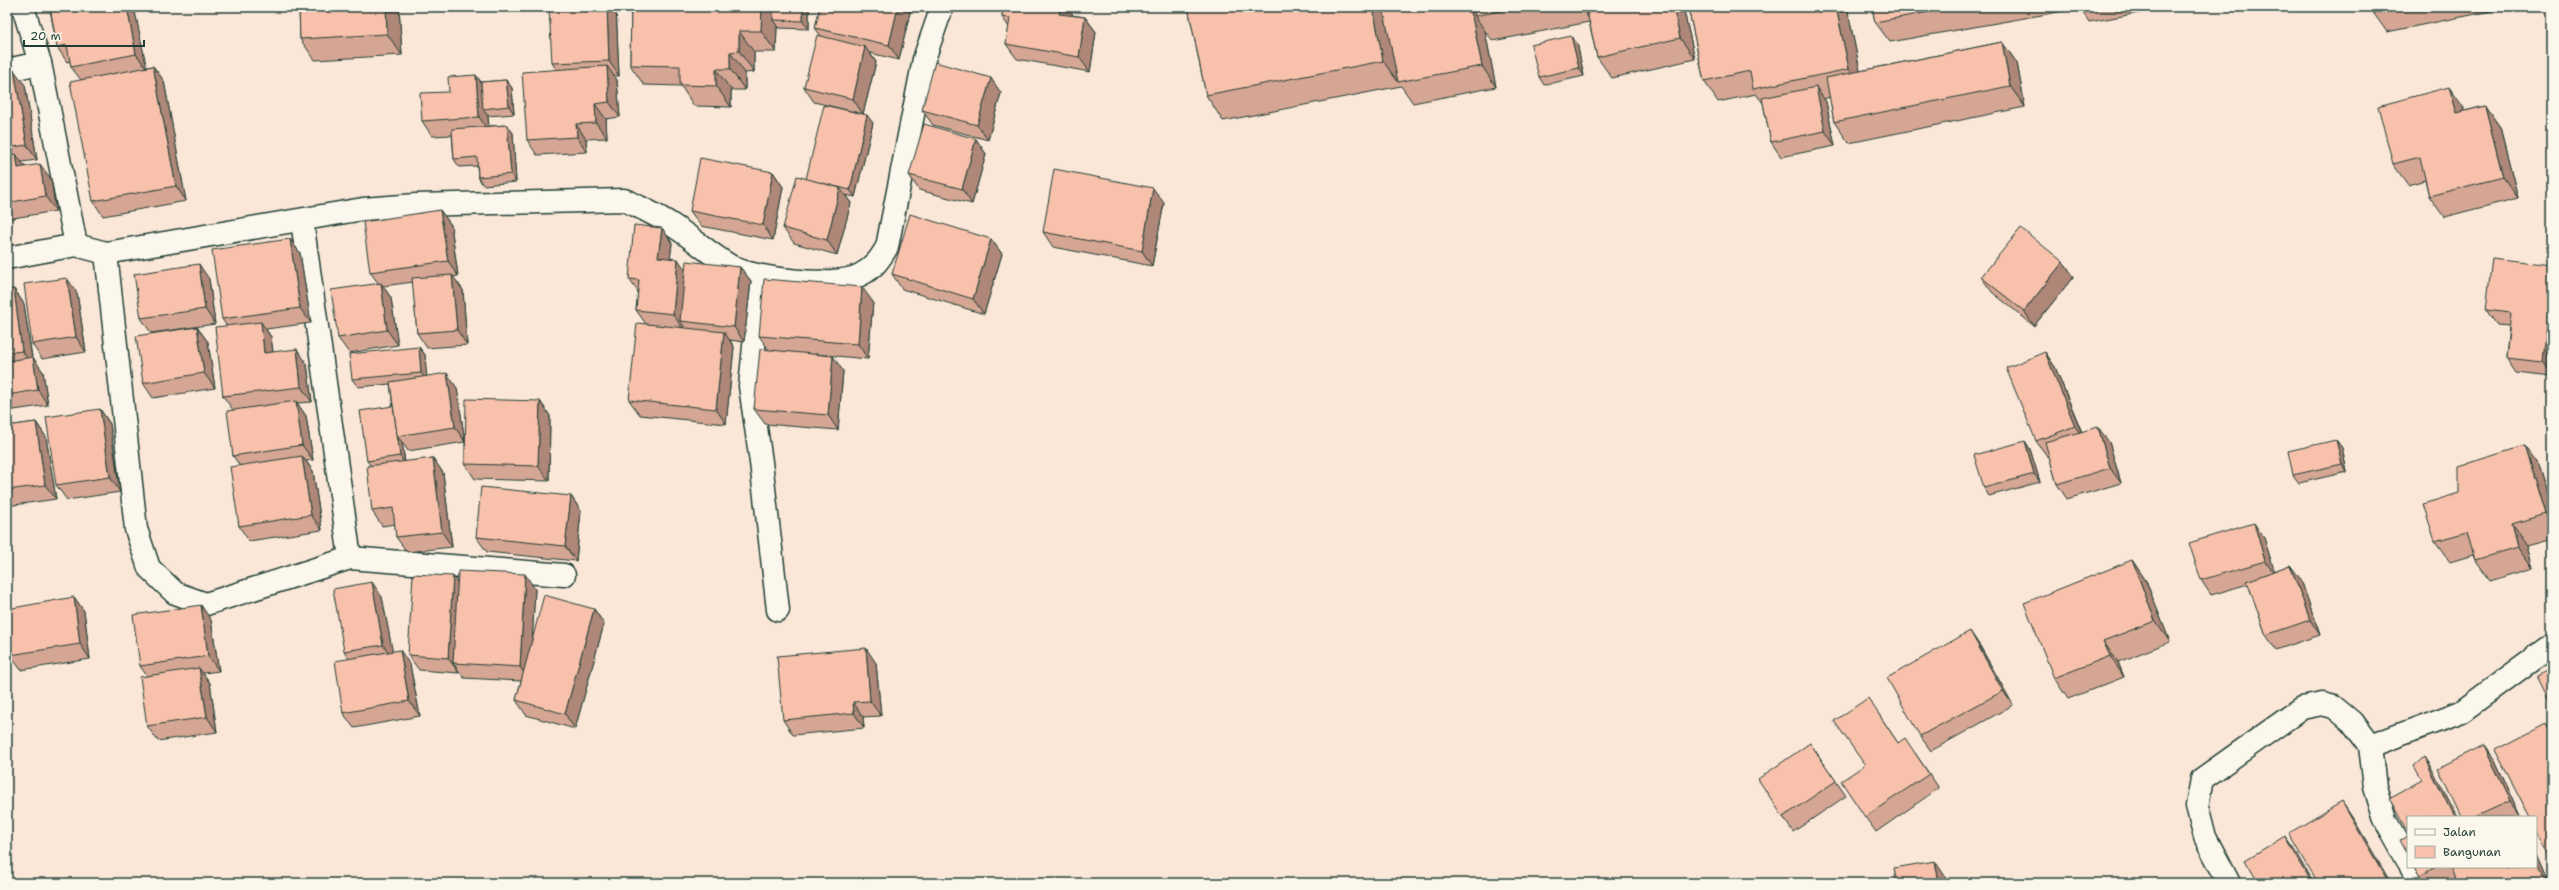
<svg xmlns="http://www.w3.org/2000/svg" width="2559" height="890" font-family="'Shantell Sans',sans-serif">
<rect width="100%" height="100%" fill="#fae7d8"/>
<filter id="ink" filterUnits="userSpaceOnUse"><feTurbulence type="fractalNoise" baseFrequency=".025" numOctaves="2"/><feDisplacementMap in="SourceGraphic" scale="8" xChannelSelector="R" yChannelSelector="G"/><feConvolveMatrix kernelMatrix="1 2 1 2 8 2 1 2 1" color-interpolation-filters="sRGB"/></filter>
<g filter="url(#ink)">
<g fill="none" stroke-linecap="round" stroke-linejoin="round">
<defs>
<g id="street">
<polyline points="23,7 40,63 76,245"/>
<polyline points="7,70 40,63"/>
<polyline points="302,221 350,558"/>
<polyline points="106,253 136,529 149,568 175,593 206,604 350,558 564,575"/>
<path d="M7,258L76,245L106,253L363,209L416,205L624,200C642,208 659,216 675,227C694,239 712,256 732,267C758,280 835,288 860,275C874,268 880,259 887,247L924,59L942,7"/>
<polyline points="761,277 750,386 761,462 778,610"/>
<polyline points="2370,746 2461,712 2552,645"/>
<polyline points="2411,867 2420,883"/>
<polyline points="2229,883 2205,837 2197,806 2202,779 2302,708 2322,704 2334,707 2352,722 2370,746 2375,787 2385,820 2408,861"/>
</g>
</defs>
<!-- street casing -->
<use href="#street" stroke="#1f3d34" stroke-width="25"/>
<!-- street -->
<use href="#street" stroke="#fbf7ec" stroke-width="22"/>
</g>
<!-- wall -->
<g fill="#d5a693" stroke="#1f3d34">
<polygon points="45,7 134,7 146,67 153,66 164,81 186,201 103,216 93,201 81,80 71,67 70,61 67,62 57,47 50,10 47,11"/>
<polygon points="299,7 399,7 402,55 315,60 300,39"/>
<polygon points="616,7 619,76 614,76 617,80 620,117 606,119 607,138 586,139 587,152 537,155 527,140 556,69 552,63"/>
<polygon points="631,7 809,7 809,29 778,28 777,26 776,52 754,52 754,72 745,73 745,90 731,90 731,107 694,106 681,86 644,85 630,65"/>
<polygon points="820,7 910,7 911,8 899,60 870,53 876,62 863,114 814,102 804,87 821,36 815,28"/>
<polygon points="1003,7 1073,7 1072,15 1085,17 1096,32 1090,72 1017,59 1006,44 1009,27 1002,17"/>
<polygon points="1188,7 1683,7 1695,59 1612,78 1597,57 1589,22 1493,41 1485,31 1496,87 1413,103 1401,86 1223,121 1206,95"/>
<polygon points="1688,7 1847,7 1860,71 2002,42 2017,63 2025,107 1849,143 1834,122 1830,97 1824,99 1826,102 1835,146 1781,157 1771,142 1763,103 1756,94 1718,102 1704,81"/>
<polygon points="1872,7 2075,7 2075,9 1890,42 1875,22"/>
<polygon points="2079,7 2172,7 2089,22"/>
<polygon points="2371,7 2511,7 2387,32 2372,11"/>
<polygon points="1577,43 1584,76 1544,85 1539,77"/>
<polygon points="7,71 25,85 37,160 22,162 25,167 51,179 56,211 7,219"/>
<polygon points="476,75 481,82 506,80 512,88 514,114 488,116 489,126 507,125 513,133 516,182 483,185 478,177 477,166 459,167 454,159 452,135 432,136 422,121 449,92"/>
<polygon points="1001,93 988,140 933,125 922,110"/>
<polygon points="2485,106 2500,127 2518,198 2444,217 2429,196 2425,180 2408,185 2393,164 2464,108 2465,111"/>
<polygon points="873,123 855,197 845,195 851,203 837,255 794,243 783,228 806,179"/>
<polygon points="976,139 986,154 972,204 919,190 909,175"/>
<polygon points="773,172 783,187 773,240 701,226 690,211"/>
<polygon points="1164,203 1152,266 1053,247 1043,232"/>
<polygon points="440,210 451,225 458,276 453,277 463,290 467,345 427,348 417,333 413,282 383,286 391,298 398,345 349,353 338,338 378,283 370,272"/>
<polygon points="662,228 672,243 670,258 686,270 740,267 751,281 744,342 730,340 734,347 726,424 640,415 629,400 646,324 636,310 638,292 629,279"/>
<polygon points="290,239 300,253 311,323 266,329 271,337 273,352 307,364 312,402 297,403 306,416 313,460 306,461 313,471 322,530 249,541 239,526 240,466 233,456 233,410 223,396 226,325 222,319"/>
<polygon points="991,239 1002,254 984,314 902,289 892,274"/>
<polygon points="2063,262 2073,277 2034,326 1992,292 1981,277"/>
<polygon points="2552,265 2552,377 2516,373 2506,358 2509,326 2497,325 2486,310"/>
<polygon points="209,279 215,324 151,333 141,318"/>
<polygon points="14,289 24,304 32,357 43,372 48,405 7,411 7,290"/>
<polygon points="77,293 86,352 42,359 32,344"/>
<polygon points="873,302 868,359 815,354 843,371 838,430 765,424 754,409 769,350 759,336"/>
<polygon points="197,327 208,342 215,388 153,398 143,383"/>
<polygon points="419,347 425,355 426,376 457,388 465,442 540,401 550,416 549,481 475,479 465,464 465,442 408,451 402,442 405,462 433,458 443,473 452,547 407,552 396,537 395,524 382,526 372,511 371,466 367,461 393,407 390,384 358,387 352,379"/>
<polygon points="2045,352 2055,367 2082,432 2109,442 2121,483 2067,499 2057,484 2049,456 2047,456 2036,441"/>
<polygon points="100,409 110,424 120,492 67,500 56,485"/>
<polygon points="36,422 46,437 56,499 7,506 7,426"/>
<polygon points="2336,440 2342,448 2347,472 2299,483 2293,475"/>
<polygon points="2025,441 2030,449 2040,482 1989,496 1984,488"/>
<polygon points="2524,446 2539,467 2552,511 2552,538 2527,545 2533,568 2490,581 2475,560 2473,555 2450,562 2435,541 2459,493"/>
<polygon points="571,496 581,511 576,561 487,552 476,537"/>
<polygon points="2264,538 2274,571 2290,565 2301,580 2320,635 2276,650 2266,635 2248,584 2211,595 2201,580"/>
<polygon points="2132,560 2146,581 2170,642 2118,662 2124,677 2068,699 2054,678"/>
<polygon points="458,583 535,589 532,639 594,609 604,624 575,729 526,715 516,700 521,681 464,678 459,671 459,673 419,670 408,655"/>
<polygon points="74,597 84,611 90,659 21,670 10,655"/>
<polygon points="382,597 392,651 410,665 420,716 354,728 343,713 349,659 344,651"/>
<polygon points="211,620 219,671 203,673 210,683 217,732 158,741 147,726 147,676 140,666"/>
<polygon points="1980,646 2013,705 1931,751 1920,736"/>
<polygon points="876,663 881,716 863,717 864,728 793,735 783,720"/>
<polygon points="1878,713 1898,743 1915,753 1939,788 1876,832 1865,817 1865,765"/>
<polygon points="1810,743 1846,796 1793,832 1783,817"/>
<polygon points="2495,760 2520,816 2517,817 2461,817"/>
<polygon points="2536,855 2548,883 2458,883 2455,877 2445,883 2424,883 2420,877 2414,867 2536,867"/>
</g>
<!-- shaded-wall -->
<g fill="#ae8778" stroke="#1f3d34">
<polygon points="127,7 134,7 147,69 136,54"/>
<polygon points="386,7 399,7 402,55 387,34"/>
<polygon points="607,7 616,7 619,76 609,61"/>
<polygon points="762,7 776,7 773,20 777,26 776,52 761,31"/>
<polygon points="803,7 809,7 809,29 803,21"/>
<polygon points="898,7 910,7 911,8 899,60 889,45"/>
<polygon points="1060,7 1073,7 1070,29 1059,14"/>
<polygon points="1373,7 1386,7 1398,82 1383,61"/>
<polygon points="1470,7 1481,7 1475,16 1485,31 1496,87 1482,66"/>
<polygon points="1581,7 1589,7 1591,22"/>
<polygon points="1673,7 1683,7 1695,59 1680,38"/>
<polygon points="1836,7 1847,7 1864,90 1849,69"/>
<polygon points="1085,17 1096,32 1090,72 1079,57"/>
<polygon points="739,31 754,52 754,72 739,51"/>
<polygon points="1571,36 1577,43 1584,76 1579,68"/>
<polygon points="2002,42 2017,63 2025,107 2010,86"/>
<polygon points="865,47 876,62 863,114 853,99"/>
<polygon points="730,52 745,73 745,90 730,69"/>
<polygon points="153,66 164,81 186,201 176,186"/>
<polygon points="607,66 617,80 620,117 609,102"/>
<polygon points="716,69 731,90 731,107 716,86"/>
<polygon points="14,70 25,85 37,160 27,145"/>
<polygon points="476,75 486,90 483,109 488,116 489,132 479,117"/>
<polygon points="991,78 1001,93 988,140 977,125"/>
<polygon points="506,80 512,88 514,114 509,106"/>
<polygon points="1816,87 1826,102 1835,146 1825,131"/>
<polygon points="2449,87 2464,108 2471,134 2457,113"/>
<polygon points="595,104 606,119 607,138 596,123"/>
<polygon points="2485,106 2500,127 2518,198 2503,177"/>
<polygon points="867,115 873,123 855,197 850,190"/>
<polygon points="576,124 586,139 587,152 577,137"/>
<polygon points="507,125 513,133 516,182 511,174"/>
<polygon points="976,139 986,154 972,204 962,189"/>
<polygon points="16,154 26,169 18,168"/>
<polygon points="40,164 51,179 56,211 45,196"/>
<polygon points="773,172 783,187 773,240 763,225"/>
<polygon points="840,188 851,203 837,255 827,240"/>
<polygon points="1153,188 1164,203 1152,266 1142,251"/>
<polygon points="440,210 451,225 458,276 448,261"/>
<polygon points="662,228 672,243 669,272 658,257"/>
<polygon points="290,239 300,253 311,323 300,308"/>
<polygon points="991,239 1002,254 984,314 973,299"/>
<polygon points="678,259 688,274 680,321 684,326 683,329 673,314"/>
<polygon points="2063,262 2073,277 2034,326 2024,311"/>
<polygon points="199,264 209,279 215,324 205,309"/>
<polygon points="740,267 751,281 744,342 734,327"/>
<polygon points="452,275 463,290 467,345 457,330"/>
<polygon points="67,278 77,293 86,352 76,337"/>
<polygon points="2552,280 2552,374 2543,362"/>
<polygon points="381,283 391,298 398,345 387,330"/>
<polygon points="862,287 873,302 868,359 858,344"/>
<polygon points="14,289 24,304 33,366 22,351"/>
<polygon points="261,322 271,337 275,368 264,353"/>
<polygon points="197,327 208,342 215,388 204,373"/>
<polygon points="724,332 734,347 726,424 716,409"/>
<polygon points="419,347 425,355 427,380 421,373"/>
<polygon points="297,349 307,364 312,402 301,387"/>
<polygon points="2045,352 2055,367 2085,441 2075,426"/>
<polygon points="833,356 843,371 838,430 828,415"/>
<polygon points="33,357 43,372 48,405 38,390"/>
<polygon points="447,373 457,388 465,442 455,427"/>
<polygon points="296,401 306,416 313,460 302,445"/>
<polygon points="540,401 550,416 549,481 538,466"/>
<polygon points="393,406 401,435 397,436 402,442 405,464 400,456"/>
<polygon points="100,409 110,424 120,492 110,477"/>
<polygon points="36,422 46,437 56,499 45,485"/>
<polygon points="2098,427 2109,442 2121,483 2110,468"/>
<polygon points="2336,440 2342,448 2347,472 2342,464"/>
<polygon points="2025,441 2030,449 2040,482 2034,474"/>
<polygon points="2524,446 2539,467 2552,511 2552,525 2545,514"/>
<polygon points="302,456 313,471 322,530 311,515"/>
<polygon points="433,458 443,473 452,547 442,532"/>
<polygon points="571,496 581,511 576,561 565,546"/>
<polygon points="2254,523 2264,538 2276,576 2265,561"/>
<polygon points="2512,524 2527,545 2533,568 2518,547"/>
<polygon points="2132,560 2146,581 2170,642 2155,621"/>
<polygon points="2290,565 2301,580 2320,635 2310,620"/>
<polygon points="525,574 535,589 530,682 520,667"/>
<polygon points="453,576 463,591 453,663 459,671 459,673 448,658"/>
<polygon points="372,582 382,597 394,659 383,645"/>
<polygon points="74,597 84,611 90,659 80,644"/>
<polygon points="201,605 211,620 219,671 208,656"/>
<polygon points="594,609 604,624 575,729 565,714"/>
<polygon points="1970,631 1980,646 2013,705 2003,691"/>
<polygon points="2103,641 2118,662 2124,677 2110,656"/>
<polygon points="866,648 876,663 881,716 870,701"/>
<polygon points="400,650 410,665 420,716 409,701"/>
<polygon points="199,668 210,683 217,732 207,717"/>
<polygon points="853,702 863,717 864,728 854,713"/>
<polygon points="2545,724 2552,734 2552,737"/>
<polygon points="2484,745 2495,760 2520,816 2510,801"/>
<polygon points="2424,757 2434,772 2457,817 2454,817"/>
<polygon points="2342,802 2356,823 2391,883 2389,883"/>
<polygon points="2285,836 2296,851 2314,883 2312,883"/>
<polygon points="2536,855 2548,883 2544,883 2536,865"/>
<polygon points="1935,861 1945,876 1947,883 1939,883"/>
</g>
<!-- building -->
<g fill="#f8c1ab" stroke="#1f3d34">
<polygon points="50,7 127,7 136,54 71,67 67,45 57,47"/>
<polygon points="299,7 386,7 387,34 300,39"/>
<polygon points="549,7 607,7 609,61 552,63"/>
<polygon points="631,7 762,7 761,31 739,31 739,51 730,52 730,69 716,69 716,86 680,85 680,66 630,65"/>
<polygon points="773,7 803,7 803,21 773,20"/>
<polygon points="820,7 898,7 889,45 815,28"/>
<polygon points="1003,7 1060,7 1059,14 1085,17 1079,57 1006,44 1010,18 1002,17"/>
<polygon points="1188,7 1373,7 1383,61 1206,95"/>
<polygon points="1383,7 1470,7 1482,66 1398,82"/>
<polygon points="1473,7 1519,7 1475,16"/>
<polygon points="1586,7 1673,7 1680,38 1597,57"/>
<polygon points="1688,7 1836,7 1849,69 1753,89 1750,71 1704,81"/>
<polygon points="1872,7 1956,7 1875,22"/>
<polygon points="2371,7 2393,7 2372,11"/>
<polygon points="817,35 865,47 853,99 804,87"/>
<polygon points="1571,36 1579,68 1539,77 1531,45"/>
<polygon points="2002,42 2010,86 1834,122 1826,78"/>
<polygon points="935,62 991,78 977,125 922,110"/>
<polygon points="153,66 176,186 93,201 70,82"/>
<polygon points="607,66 609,102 595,104 596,123 576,124 577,137 527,140 522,72"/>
<polygon points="14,70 27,145 7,148 7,71"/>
<polygon points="476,75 479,117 422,121 420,93 449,92 448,77"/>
<polygon points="506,80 509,106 483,109 481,82"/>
<polygon points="1816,87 1825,131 1771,142 1762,98"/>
<polygon points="2449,87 2457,113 2485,106 2503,177 2429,196 2420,157 2393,164 2378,106"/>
<polygon points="824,105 867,115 850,190 806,179"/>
<polygon points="924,124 976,139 962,189 909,175"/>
<polygon points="507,125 511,174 478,177 477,157 454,159 452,129"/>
<polygon points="16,154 18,168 40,164 45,196 7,203 7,155"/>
<polygon points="700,158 773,172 763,225 690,211"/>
<polygon points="1054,169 1153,188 1142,251 1043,232"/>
<polygon points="797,176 840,188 827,240 783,228"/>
<polygon points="440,210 448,261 370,272 363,222"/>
<polygon points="910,214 991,239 973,299 892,274"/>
<polygon points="634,225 662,228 658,257 678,259 673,314 636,310 639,280 629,279"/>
<polygon points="2021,228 2063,262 2024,311 1981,277"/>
<polygon points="290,239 300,308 222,319 212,250"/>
<polygon points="2492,258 2552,265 2552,280 2543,362 2506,358 2511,313 2486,310"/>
<polygon points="686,261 740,267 734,327 680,321"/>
<polygon points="199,264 205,309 141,318 134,274"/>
<polygon points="452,275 457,330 417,333 412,278"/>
<polygon points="67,278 76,337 32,344 24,284"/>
<polygon points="764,279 862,287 858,344 759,336"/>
<polygon points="381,283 387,330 338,338 331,290"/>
<polygon points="14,289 22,351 7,353 7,290"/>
<polygon points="261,322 264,353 297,349 301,387 223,396 215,327"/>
<polygon points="637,323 724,332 716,409 629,400"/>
<polygon points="197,327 204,373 143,383 136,336"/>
<polygon points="419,347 421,373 352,379 349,354"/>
<polygon points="760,349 833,356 828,415 754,409"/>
<polygon points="2045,352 2075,426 2036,441 2006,368"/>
<polygon points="33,357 38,390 7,395 7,361"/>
<polygon points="447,373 455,427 397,436 390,382"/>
<polygon points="466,399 540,401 538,466 465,464"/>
<polygon points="296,401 302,445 233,456 227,411"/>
<polygon points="393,406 400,456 367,461 360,411"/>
<polygon points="100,409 110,477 56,485 46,417"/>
<polygon points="36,422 45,485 7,490 7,426"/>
<polygon points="2098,427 2110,468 2057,484 2045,442"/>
<polygon points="2336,440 2342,464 2293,475 2288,451"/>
<polygon points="2025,441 2034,474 1984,488 1974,455"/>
<polygon points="2524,446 2545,514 2512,524 2518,547 2475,560 2467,532 2435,541 2423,504 2459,493 2459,466"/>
<polygon points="302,456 311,515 239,526 230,467"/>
<polygon points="433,458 442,532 396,537 393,508 372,511 367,466"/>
<polygon points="481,487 571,496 565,546 476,537"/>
<polygon points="2254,523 2265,561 2201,580 2189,543"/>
<polygon points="2132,560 2155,621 2103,641 2110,656 2054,678 2024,603"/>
<polygon points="2290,565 2310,620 2266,635 2247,581"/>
<polygon points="458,571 525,574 520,667 453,663"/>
<polygon points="413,574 453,576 448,658 408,655"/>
<polygon points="372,582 383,645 344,651 333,589"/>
<polygon points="544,595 594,609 565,714 516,700"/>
<polygon points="74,597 80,644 10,655 7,639 7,609"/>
<polygon points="201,605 208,656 140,666 133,615"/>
<polygon points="1970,631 2003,691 1920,736 1887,678"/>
<polygon points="866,648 870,701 853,702 854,713 783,720 777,656"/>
<polygon points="400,650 409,701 343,713 335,661"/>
<polygon points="199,668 207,717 147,726 140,677"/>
<polygon points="2552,668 2552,706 2537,676"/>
<polygon points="1868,698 1898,743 1905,738 1929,774 1865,817 1841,781 1865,765 1834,721"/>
<polygon points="2545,724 2552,737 2552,860 2536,829 2536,817 2530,817 2495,750"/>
<polygon points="1810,743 1836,781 1783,817 1758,779"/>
<polygon points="2484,745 2510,801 2475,817 2461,817 2438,768"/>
<polygon points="2424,757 2454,817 2408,817 2408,833 2389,798 2422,780 2414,766"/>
<polygon points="2342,802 2389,883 2318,883 2289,833"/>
<polygon points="2285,836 2312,883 2248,883 2248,882 2255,877 2245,860"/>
<polygon points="2408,836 2408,855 2400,840"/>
<polygon points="1935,861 1939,883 1897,883 1894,868"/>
<polygon points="2536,865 2544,883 2458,883 2452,868 2455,867 2536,867"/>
<polygon points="2414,867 2437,867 2420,877"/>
</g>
</g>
<!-- margin -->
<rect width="2559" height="890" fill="none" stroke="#fbf7ec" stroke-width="24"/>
<rect x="12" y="12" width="2535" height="866" fill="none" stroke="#1f3d34" stroke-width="1.5" filter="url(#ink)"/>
<!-- legend -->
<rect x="2407" y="816" width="130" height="52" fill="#fbf7ec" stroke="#a3ada2"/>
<rect x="2415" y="829" width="20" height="6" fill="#fbf7ec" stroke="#a3ada2"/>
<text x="2443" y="836" font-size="12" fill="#1f3d34">Jalan</text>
<rect x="2415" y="846" width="20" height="12" fill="#f8c1ab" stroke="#a3ada2"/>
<text x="2443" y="856" font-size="12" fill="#1f3d34">Bangunan</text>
<!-- scale -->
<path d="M24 40v6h120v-6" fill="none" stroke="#1f3d34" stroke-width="2"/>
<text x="30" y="40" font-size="12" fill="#1f3d34" stroke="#fbf7ec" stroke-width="3" paint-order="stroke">20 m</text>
</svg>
